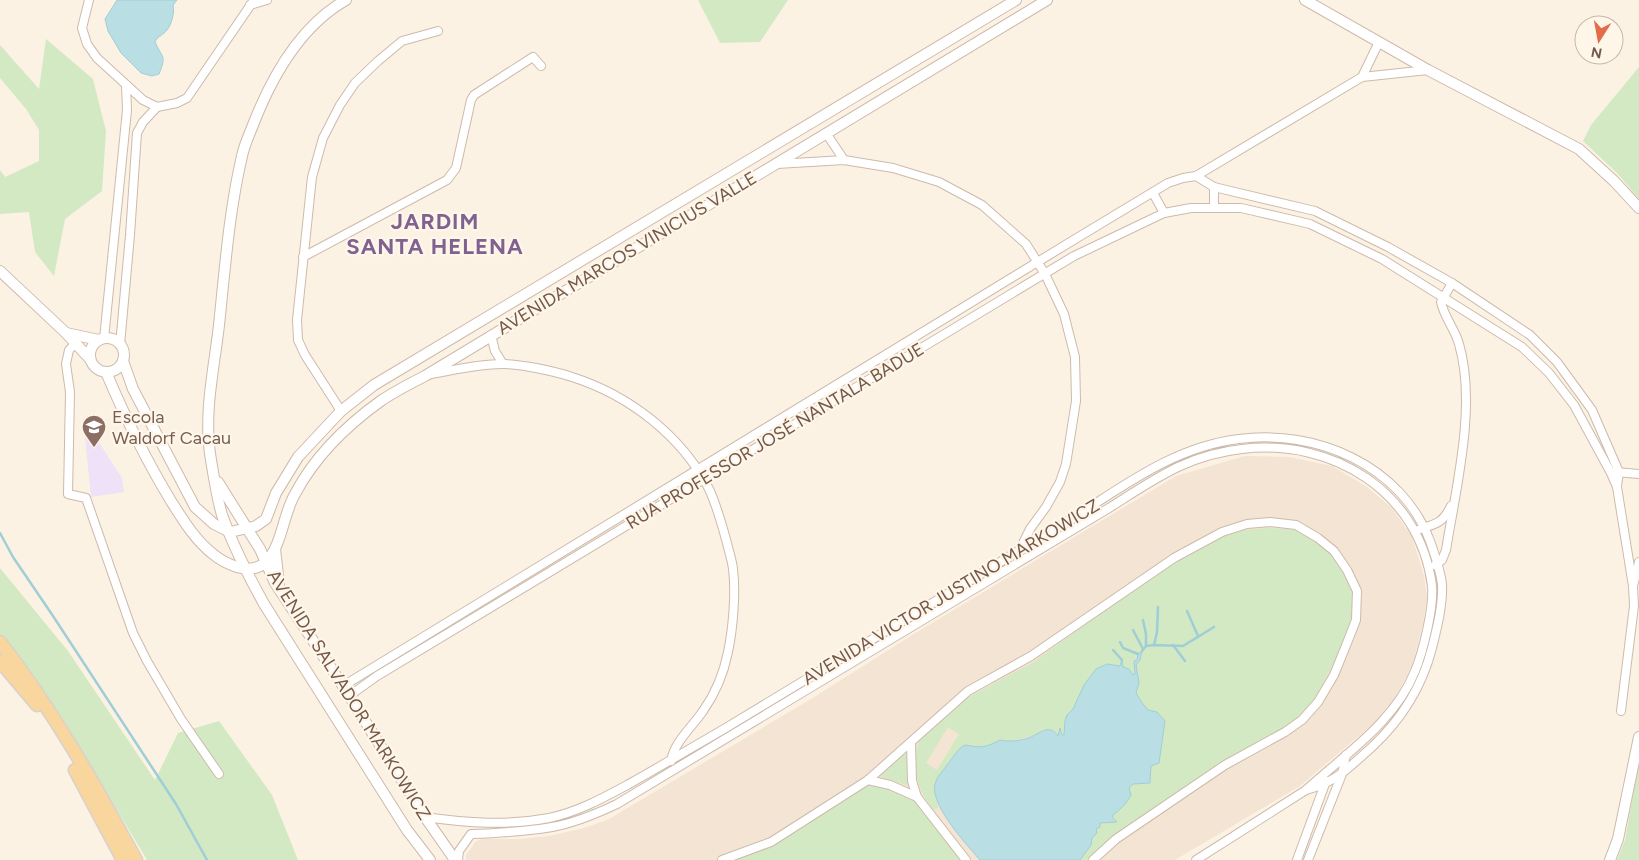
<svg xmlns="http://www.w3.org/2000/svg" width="1639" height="860" font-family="Figtree,sans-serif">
<rect width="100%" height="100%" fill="#fcf2e4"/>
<!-- residential -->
<polygon fill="#f3e4d3" points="1245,456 1289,457 1332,466 1367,487 1392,508 1412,537 1424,576 1427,597 1423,623 1414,659 1407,676 1393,701 1375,722 1300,786 1175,860 466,860 466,855 476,841 483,839 520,839 549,836 584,828 609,819 811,699 917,632 1176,476"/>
<!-- education -->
<polygon fill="#efe1f8" points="83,418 122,478 124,492 91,497"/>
<!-- green -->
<g fill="#d3e9c3" fill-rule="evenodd">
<polygon points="698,0 788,0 760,42 720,43"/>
<polygon points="46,39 93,79 106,131 102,191 65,219 54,276 35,252 29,212 0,214 0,170 5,177 39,161 39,130 26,109 0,78 0,45 39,89"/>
<polygon points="1639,67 1639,199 1617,173 1583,141 1591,125"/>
<path d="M1270,528L1297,530L1318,541L1332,554L1344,571L1354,594L1352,620L1336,659L1315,698L1301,715L1285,728L1219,763L1155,809L1127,825L1089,860H1080L1091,845L1092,838L1097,833L1095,829L1100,823L1116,822L1113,814C1125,807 1128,801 1129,788L1133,784L1149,783L1151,766L1159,763L1165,721L1157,712L1148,710L1143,704L1136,693L1139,683L1136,665L1141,657L1138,654L1137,660L1134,661L1135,674L1133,675L1130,670L1122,667L1123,660H1122V665L1119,666L1111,664L1103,665L1096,669L1084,685L1073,709L1067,715L1064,735H1062L1059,728L1058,736C1050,723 1039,733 1029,737C1020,740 1009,742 1000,740L988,747L982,748L972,746L957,751L947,765L936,799L939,807L934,810C916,789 909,761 921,736L965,699L1032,663L1154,575L1222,537L1245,530ZM948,727L959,734L937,770L926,763Z"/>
<polygon points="0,568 68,651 155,780 178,733 219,721 272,795 298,860 147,860 59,713 0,637"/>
<polygon points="904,753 907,756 909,786 881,777 881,774"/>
<polygon points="1639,761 1639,860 1617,860 1625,840"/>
<polygon points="876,785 892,787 910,795 964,860 731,860 757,851 796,832 864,787"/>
</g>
<!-- water -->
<g fill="#b9dfe5" stroke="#9fced6">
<path d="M117,0H177L173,5C175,13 171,28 164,33C160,37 158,36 155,42C162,58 167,55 159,74L152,76L141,73L121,53L108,31L105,19Z"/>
<path d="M1142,651L1140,660L1136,665L1139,683L1136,693L1143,704L1148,710L1157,712L1165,721L1159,763L1151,766L1150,783L1133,784L1129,788L1131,795C1127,803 1121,809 1113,815V818L1117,822L1100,823V827L1096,829L1097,833L1092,838L1091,845L1080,860H980C967,845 926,801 936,781C938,775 944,770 947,765C953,758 957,749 965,745C981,748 985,748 1000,740C1009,742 1022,741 1031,737C1041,732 1050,724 1058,736L1060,728L1062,735H1064L1065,721L1067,715L1073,709L1084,685L1096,669L1107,664L1120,666L1122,659L1123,667L1129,669L1133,675L1135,674L1134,661L1137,660L1138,654Z"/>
</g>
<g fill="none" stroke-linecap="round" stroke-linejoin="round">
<!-- stream -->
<g stroke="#9fced6" stroke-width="2.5">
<polyline points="0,533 13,557 53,616 176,804 207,860"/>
<polyline points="1187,611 1198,636"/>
<polyline points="1143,620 1146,634 1146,646"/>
<polyline points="1133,630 1143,649"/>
<polyline points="1120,642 1123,648 1138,654"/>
<polyline points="1154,645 1157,632 1158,607"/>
<polyline points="1173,645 1185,661"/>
<polyline points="1113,650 1122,660"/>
<polyline points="1142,651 1146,646 1154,645 1183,646 1214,627"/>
</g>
<defs>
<g id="minor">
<polyline points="89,0 82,28 87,44 97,58 143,100 157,107 177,103 187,98 254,0"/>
<polyline points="250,5 267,0"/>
<polyline points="1362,77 1379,42"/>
<polyline points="826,133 844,160"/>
<polyline points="777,164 844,160 893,168 939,182 982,205 1026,244 1045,274 1064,314 1075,357 1076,401 1066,464 1060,482 1046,507 1030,529 1023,543 1023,549"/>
<polyline points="1196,176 1214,187 1315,211 1388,247 1452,283 1530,335 1557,362 1592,410 1619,472 1617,486"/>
<polyline points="1153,193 1164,213"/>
<polyline points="1214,208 1214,187"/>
<polyline points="303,257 447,180 456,168 471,100 474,95 533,57 541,66"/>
<polyline points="491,335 495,351 503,364"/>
<polyline points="104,339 127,110 126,85"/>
<polyline points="76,343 69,350 66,364 70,392 68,494 86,498 133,633 147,661 181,719 219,774"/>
<polyline points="120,345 130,235 137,133 143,122 157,107"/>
<path d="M431,374C454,370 478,364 502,364C521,364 554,371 572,377C629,395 682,436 709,489C717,506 722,525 727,543C729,552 732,560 733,569C736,593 733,628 728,652C724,672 715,694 703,711C693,726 674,742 671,761"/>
<polyline points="341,411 305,355 298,340 297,320 312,177 323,138 340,105 355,83 378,61 402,41 438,31"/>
<polyline points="1616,472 1639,474"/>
<path d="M1420,529C1436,524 1443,523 1451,506"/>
<path d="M1435,565L1442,560L1446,550C1456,488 1477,405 1459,344C1455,329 1444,317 1441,302L1452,283"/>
<polyline points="343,686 1067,244 1168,183 1183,178 1196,176 1362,77 1428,70"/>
<polyline points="349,696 377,676 1074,256 1164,213 1191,208 1241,208 1310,224 1382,259 1522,347 1549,373 1574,405 1611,473 1617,487 1633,586"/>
<polyline points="1621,711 1634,606 1633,586 1639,562"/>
<polyline points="911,743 912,781 917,797 966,860"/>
<polyline points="868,780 890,785 917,797"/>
<path d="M425,817C467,823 507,826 549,818C578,812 603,798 629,784C661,766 693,747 724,729C838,661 949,592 1063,524C1119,490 1171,447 1239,439C1316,429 1401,465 1430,541C1435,555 1440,569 1442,584C1443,605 1437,628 1432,648C1422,687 1401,720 1372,747C1348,768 1338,781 1306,790C1345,754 1395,722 1415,671C1423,652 1434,607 1432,586C1420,492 1333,438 1242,449C1187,455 1155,479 1109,508L617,804C596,814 575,823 552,827C525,832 498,833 471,834L459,851L458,860"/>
<polyline points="722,860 771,842 868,780 968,691 1031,656 1174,558 1222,532 1247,524 1270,522 1296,525 1318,538 1334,551 1347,570 1357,591 1356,620 1347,643 1334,675 1318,702 1302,720 1285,732 1225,765 1116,839 1093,860"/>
<polyline points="1196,860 1306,790"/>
<polyline points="1297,860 1326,781"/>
<polyline points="1308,860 1342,774 1346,755"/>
</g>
<g id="tertiary">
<path d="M346,0C300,26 272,76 253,125C249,135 244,146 242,156C229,212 225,268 219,325C214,370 203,414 211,460C214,478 217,498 222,515C233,546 248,575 264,604L407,830L430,860"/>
<polyline points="1305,0 1428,70 1579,149 1614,181 1639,208"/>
<polyline points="0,271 66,333 90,359"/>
<polyline points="66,333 99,340"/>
<circle cx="107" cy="355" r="17"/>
<polyline points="123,361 133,389 195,507 214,524 230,532 256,526 266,519 276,493 298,457 341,411 374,385 1016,0"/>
<path d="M106,372C125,417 146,460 171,501C183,520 195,540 213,554C220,560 228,564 237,567C247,570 256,570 265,563C282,547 283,514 295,494C315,456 347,425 382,400C396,391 411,383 425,376L1047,0"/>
<polyline points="218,482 260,549 275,583 343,686 425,817 455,860"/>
<polyline points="275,549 279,584"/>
<polyline points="1610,860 1618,839 1639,737"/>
</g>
<g id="primary">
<path d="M0,642C53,710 95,785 136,860"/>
<polyline points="0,661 37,705"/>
<polyline points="75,770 123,860"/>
</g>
</defs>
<!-- minor casing -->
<use href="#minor" stroke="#cdbaab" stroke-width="10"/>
<!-- tertiary casing -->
<use href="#tertiary" stroke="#cdbaab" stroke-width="12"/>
<!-- primary casing -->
<use href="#primary" stroke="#d8d1cc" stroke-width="15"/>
<!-- minor -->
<use href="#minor" stroke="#fff" stroke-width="8"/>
<!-- tertiary -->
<use href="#tertiary" stroke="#fff" stroke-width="10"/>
<!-- primary -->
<use href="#primary" stroke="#f9d69e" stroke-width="12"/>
</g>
<!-- icons -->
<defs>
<symbol id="school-pin" viewBox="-11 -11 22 30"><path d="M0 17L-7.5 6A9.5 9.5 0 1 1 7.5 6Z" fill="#8d6e63" stroke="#fff6ea"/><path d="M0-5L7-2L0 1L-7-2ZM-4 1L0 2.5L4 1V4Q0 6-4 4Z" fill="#fff"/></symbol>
</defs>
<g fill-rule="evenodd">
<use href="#school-pin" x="80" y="413" width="28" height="38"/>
</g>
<g text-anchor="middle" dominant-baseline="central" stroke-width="4.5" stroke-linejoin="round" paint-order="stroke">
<!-- street labels -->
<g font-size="18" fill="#74594a" stroke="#fff6ea">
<text transform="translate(627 253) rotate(-31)">AVENIDA MARCOS VINICIUS VALLE</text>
<text transform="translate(775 436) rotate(-31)">RUA PROFESSOR JOSÉ NANTALA BADUE</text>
<text transform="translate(951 592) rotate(-31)">AVENIDA VICTOR JUSTINO MARKOWICZ</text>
<text transform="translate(349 695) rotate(58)">AVENIDA SALVADOR MARKOWICZ</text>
</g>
<!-- education labels -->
<g font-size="18" fill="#785e54" stroke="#fff6ea" text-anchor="start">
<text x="112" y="417">Escola<tspan x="112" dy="21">Waldorf Cacau</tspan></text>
</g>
<!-- district labels -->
<g font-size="22" font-weight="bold" letter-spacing="1" fill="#806290" stroke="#fff6ea">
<text x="435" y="221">JARDIM<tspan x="435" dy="25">SANTA HELENA</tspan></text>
</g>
</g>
<!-- north arrow -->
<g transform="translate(1599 40) rotate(191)"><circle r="24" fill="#fff6ea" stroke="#c7b7aa"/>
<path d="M0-4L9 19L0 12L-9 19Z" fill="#e36c4b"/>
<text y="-8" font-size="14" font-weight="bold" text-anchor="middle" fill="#74594a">N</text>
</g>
</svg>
